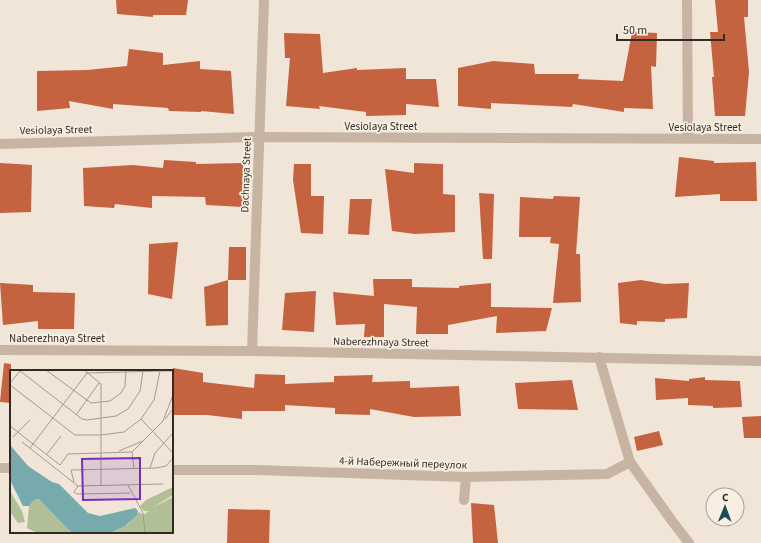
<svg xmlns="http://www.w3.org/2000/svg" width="761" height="543" font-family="'Source Sans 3',sans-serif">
<rect width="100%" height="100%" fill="#f0e5d7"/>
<!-- building -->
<g fill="#c56240">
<polygon points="116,0 188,0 186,15 153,15 153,17 117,14"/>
<polygon points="715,0 748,0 748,17 744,17 749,72 745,116 715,116 712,77 714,77 710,32 718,32"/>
<polygon points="632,32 657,33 656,67 651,66 653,109 624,108 624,112 573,104 572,107 491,103 491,109 458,106 458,68 493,61 534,64 535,74 579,74 578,79 623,81"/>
<polygon points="284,33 320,34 323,73 357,68 357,70 406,68 406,79 436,79 439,107 406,104 406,115 366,116 366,112 319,106 320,109 286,106 290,58 285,58"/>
<polygon points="129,49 163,53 163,65 200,61 200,69 231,71 234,114 201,111 201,112 169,111 168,108 113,104 113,109 69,101 70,108 37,111 37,71 87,70 127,66"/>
<polygon points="679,157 714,161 714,163 756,162 757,201 720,201 720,194 675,197"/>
<polygon points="164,160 196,162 196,164 243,163 243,207 206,205 205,197 152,196 152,208 115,204 114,208 84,206 83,168 133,165 163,168"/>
<polygon points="0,163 32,165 31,212 0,213"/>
<polygon points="414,163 443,164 443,194 455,195 455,232 415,234 392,231 385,169 414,173"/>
<polygon points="294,164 311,164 311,196 324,196 323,234 301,233 293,180"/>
<polygon points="479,193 494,194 492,259 483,259"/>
<polygon points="554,196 580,197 576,254 580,254 581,302 553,303 559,244 550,243 551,237 519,237 520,197 553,199"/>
<polygon points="350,199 372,199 369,235 348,234"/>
<polygon points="178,242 172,299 148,294 149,244"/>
<polygon points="229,247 246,247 246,280 228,280"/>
<polygon points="373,279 412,279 412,287 459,288 459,286 491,283 491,307 552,308 546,331 496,333 497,316 448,325 448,334 416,334 417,307 384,304 384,337 364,337 365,324 336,325 333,292 374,296"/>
<polygon points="228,280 228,325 206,326 204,287"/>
<polygon points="641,280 664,284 689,283 687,318 665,319 665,322 637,321 637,325 620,323 618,283"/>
<polygon points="0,283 33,285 33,292 75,293 74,329 38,329 38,321 3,325"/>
<polygon points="316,291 314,332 282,330 285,293"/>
<polygon points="4,363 11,364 11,403 0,402"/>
<polygon points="173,368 203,373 203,382 254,388 255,374 285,375 285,384 334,382 334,376 373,375 372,382 410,381 410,388 459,386 461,416 414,417 370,409 370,415 335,414 335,408 285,405 285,411 242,411 242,419 207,415 172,415"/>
<polygon points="705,377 705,380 740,381 742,407 713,408 713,406 688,405 688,398 656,400 655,378 689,381 689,379"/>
<polygon points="572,380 578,410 518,409 515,383"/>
<polygon points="761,416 761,438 744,438 742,417"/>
<polygon points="659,431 663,445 637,451 634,437"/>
<polygon points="471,503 494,505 498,543 473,543"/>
<polygon points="228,509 270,510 269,543 227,543"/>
</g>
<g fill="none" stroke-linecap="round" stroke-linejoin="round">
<!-- minor -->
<g stroke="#c8b4a3" stroke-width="10">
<polyline points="687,0 688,139"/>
<polyline points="0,144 259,137 761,139"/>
<polyline points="0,350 252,351 761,361"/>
<polyline points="252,351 264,0"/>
<polyline points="599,357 630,462 672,521 689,543"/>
<polyline points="0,468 11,468"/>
<polyline points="172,470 257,470 466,477 607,474 630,462"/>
<polyline points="464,500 466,477"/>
</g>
</g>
<g text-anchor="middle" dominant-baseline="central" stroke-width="3.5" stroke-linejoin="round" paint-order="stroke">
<!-- street labels -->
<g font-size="11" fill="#332a25" stroke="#f8efe3">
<text x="381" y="126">Vesiolaya Street</text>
<text x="705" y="127">Vesiolaya Street</text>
<text transform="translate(56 130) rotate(-1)">Vesiolaya Street</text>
<text transform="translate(246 175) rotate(-88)">Dachnaya Street</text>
<text x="57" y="338">Naberezhnaya Street</text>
<text transform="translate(381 342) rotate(1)">Naberezhnaya Street</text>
<text transform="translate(403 463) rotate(2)">4-й Набережный переулок</text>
</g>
</g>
<!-- overview -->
<g transform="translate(10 370)">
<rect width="163" height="163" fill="#f0e5d7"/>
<path d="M163,117V125L142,138L163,127V163H102L117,155L129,142L133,145L139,141H134L130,136L136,130ZM0,121L12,141L15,152L8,153L0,142ZM29,129L45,144L62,163H27L17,158L19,136L24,130Z" fill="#b1bf97"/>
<path d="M0,75L18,96L42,112L49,114L78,143L90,146L125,138L128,141L127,145L115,156L101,163H62L29,129L24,130L19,136H13L0,110Z" fill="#76aaad"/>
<path fill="none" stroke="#a49a90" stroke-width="1" d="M9,0L72,49L77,50L106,46L118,39L130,21L133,1M36,0L81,33L100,31L111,23L115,16L116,0M74,0L91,14V65M150,1H163M0,13L10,1M0,15L65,65H91L114,62L131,49L144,30L150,1L77,3M66,45L89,13M131,49L163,83M155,49L163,39M0,56L50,95L58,84L122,82L153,51L163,25M91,65V115M3,67L20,50M12,72L68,116L153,114M20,78L77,3M109,81L133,71M122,82L124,99M37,84L51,66M140,98L145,83L163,63M64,112L61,100L146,98L156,96L163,88M118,115L133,143L135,163M68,116L64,122L67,124L120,123"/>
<path fill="#7b2cbf" fill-opacity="0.15" stroke="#7b2cbf" stroke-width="2" d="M130,88V129L73,130L72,89Z"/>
<rect width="163" height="163" fill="none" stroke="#332a25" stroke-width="2"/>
</g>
<!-- north arrow -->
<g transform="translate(725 507) rotate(1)"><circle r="19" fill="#f8efe3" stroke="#a9a097"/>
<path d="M0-3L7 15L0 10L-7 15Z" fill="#1b4f54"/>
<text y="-6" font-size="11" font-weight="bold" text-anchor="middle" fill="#332a25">С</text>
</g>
<!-- scale -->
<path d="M617 34v6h107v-6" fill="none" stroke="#332a25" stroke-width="2"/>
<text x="623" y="34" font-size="12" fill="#332a25" stroke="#f8efe3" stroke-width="3" paint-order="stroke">50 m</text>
</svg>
